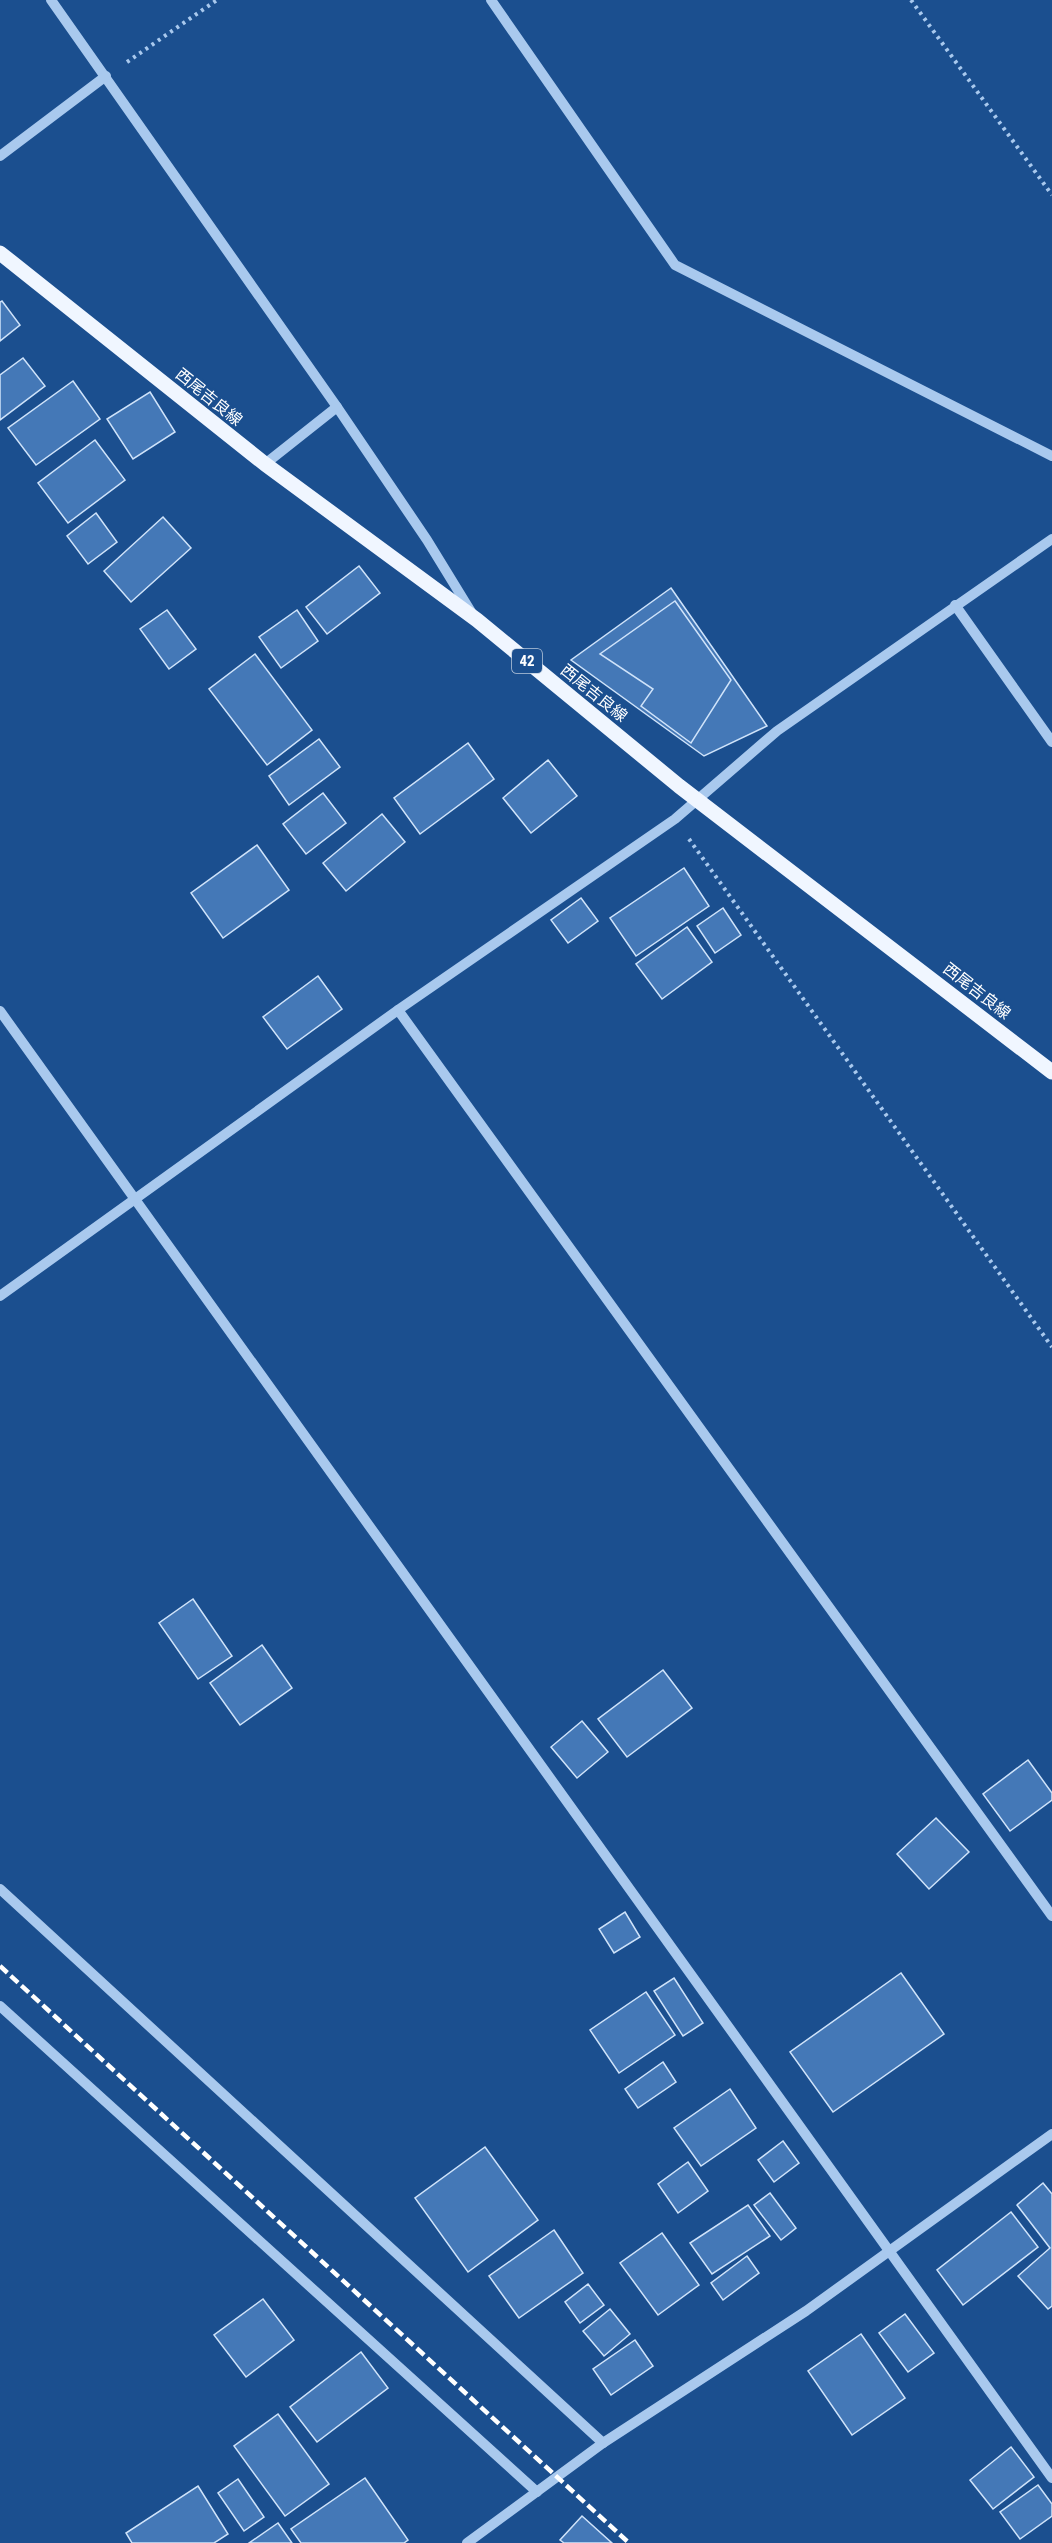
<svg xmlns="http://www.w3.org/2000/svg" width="1052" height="2543" font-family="'Roboto Condensed','Noto Sans JP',sans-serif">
<rect width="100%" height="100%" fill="#1b4f8f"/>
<!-- building -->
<g fill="#4478b7" stroke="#cfe3fa" stroke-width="1.5">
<polygon points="2,301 20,325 0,341 0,302"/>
<polygon points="23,358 45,386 0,420 0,375"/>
<polygon points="73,381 100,419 36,465 8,428"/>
<polygon points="150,392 175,432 133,459 107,419"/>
<polygon points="95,440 125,480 68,523 38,483"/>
<polygon points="96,513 117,542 88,564 67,536"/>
<polygon points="163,517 191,548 131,602 104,571"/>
<polygon points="359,566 380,593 327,634 306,607"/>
<polygon points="671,588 767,726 704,756 571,660"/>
<polygon points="675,601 731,680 691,743 641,706 653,689 600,654"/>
<polygon points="167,610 196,649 169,669 140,629"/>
<polygon points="297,610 318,641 281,668 259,637"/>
<polygon points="255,654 312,730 267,765 209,689"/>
<polygon points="319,739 340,767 289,805 269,776"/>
<polygon points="468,743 494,779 420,834 394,798"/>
<polygon points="548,760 577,796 531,833 503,798"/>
<polygon points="323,793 346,823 306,854 283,824"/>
<polygon points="382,814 405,842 346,891 323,863"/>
<polygon points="257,845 289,890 223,938 191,893"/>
<polygon points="684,868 709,906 636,956 610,918"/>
<polygon points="581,898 598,921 568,943 551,920"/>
<polygon points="723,908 741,935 715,953 697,926"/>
<polygon points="687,927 712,962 662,999 636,964"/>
<polygon points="318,976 342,1009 287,1049 263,1017"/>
<polygon points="193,1599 232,1656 198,1679 159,1623"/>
<polygon points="262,1645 292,1688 240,1725 210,1683"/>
<polygon points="663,1670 692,1708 627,1757 598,1719"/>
<polygon points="582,1721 608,1752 577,1778 551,1747"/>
<polygon points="1028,1760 1052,1793 1052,1800 1010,1831 983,1794"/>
<polygon points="936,1818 969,1852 929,1889 897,1854"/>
<polygon points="625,1912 640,1937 614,1953 599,1929"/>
<polygon points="901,1973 944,2034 833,2112 790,2052"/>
<polygon points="674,1978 703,2023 683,2036 654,1991"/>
<polygon points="646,1992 675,2035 619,2073 590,2030"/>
<polygon points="663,2062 676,2082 638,2108 625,2089"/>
<polygon points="730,2089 756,2128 701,2166 674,2128"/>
<polygon points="783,2141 799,2163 774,2182 758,2160"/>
<polygon points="485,2147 538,2220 468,2272 415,2198"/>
<polygon points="688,2162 708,2191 678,2213 658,2184"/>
<polygon points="1043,2183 1052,2194 1052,2306 1048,2309 1018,2276 1050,2248 1017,2205"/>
<polygon points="770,2193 796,2228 781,2240 754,2205"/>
<polygon points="748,2205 770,2236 712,2274 690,2243"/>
<polygon points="1011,2212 1038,2247 963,2305 937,2270"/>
<polygon points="554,2230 583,2273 519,2318 489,2276"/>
<polygon points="662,2233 699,2285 658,2315 620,2263"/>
<polygon points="747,2256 759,2273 723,2300 711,2283"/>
<polygon points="588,2284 604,2305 580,2323 565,2302"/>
<polygon points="263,2299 294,2340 246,2377 214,2335"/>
<polygon points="610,2309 630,2334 604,2356 583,2331"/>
<polygon points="905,2314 934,2353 908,2372 879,2333"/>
<polygon points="861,2334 905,2398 852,2435 808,2371"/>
<polygon points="635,2340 653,2366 611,2395 593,2369"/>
<polygon points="361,2352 388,2388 317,2442 290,2407"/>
<polygon points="278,2414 329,2484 285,2516 234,2446"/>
<polygon points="1011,2447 1034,2477 993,2509 970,2480"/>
<polygon points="365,2478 408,2540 404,2543 301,2543 291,2529"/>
<polygon points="238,2479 264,2517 244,2531 218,2493"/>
<polygon points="1038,2485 1052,2504 1052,2516 1020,2539 1000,2512"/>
<polygon points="198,2486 228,2534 214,2543 132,2543 126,2533"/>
<polygon points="582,2516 612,2543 564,2543 560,2540"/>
<polygon points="278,2523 292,2543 249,2543"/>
</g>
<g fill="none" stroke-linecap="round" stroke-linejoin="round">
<!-- path -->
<g stroke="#a9c9ee" stroke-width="4" stroke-dasharray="3 4.5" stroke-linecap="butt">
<polyline points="911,0 1052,195"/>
<polyline points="127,62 217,0"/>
<polyline points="689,839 1052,1347"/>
</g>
<!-- minor -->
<g stroke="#a9c9ee" stroke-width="10">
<polyline points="51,0 337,407 427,540 473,615"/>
<polyline points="491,0 675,265 1052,456"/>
<polyline points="0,156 106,76"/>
<polyline points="265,464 337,407"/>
<polyline points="955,605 1052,742"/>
<polyline points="398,1010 1052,1916"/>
<polyline points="0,1011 1052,2478"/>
<polyline points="0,1296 398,1010 675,819 777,731 1052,539"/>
<polyline points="0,1889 603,2443"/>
<polyline points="0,2006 537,2492"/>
<polyline points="467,2543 603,2443 806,2311 1052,2134"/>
</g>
<!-- major -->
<polyline stroke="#f0f6ff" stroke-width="15" points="0,253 265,464 477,620 679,786 1052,1072"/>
<!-- rail -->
<polyline stroke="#fff" stroke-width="4.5" stroke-dasharray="10 4.5" stroke-linecap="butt" points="0,1966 629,2543"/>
</g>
<g text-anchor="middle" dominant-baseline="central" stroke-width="5" stroke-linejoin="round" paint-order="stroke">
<!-- shield labels -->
<rect fill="#1b4f8f" stroke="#bbcadd" stroke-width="1.5" x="512" y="649" width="30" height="24" rx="4.5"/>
<g font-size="15" font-weight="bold" fill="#fff">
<text x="527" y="661">42</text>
</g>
<!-- street labels -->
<g font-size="16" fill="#fff" stroke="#1b4f8f">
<text transform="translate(209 397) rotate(39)">西尾吉良線</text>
<text transform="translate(594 693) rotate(39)">西尾吉良線</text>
<text transform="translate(977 991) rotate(38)">西尾吉良線</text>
</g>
</g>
</svg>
